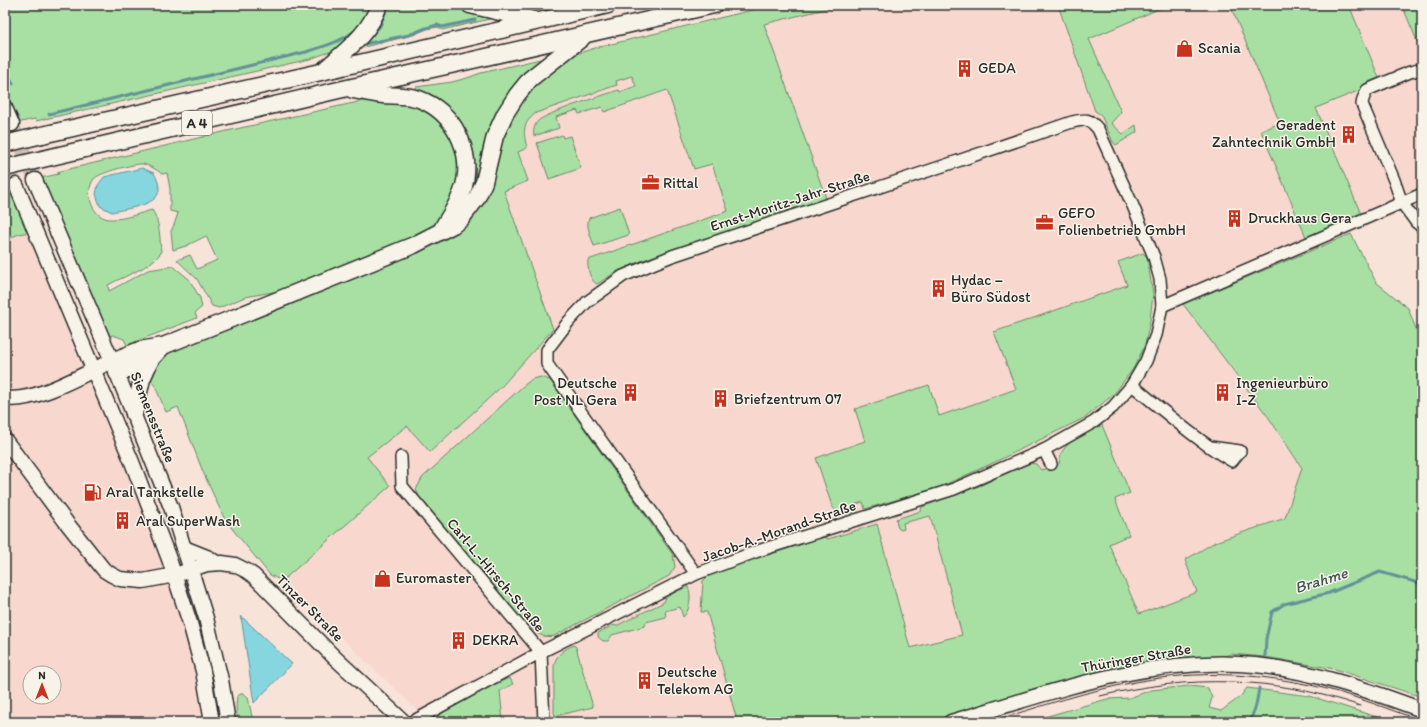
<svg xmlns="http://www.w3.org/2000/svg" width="1427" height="727" font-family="Itim,sans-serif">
<rect width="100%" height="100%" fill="#f8e3d9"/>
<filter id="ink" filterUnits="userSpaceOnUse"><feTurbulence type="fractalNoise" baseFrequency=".025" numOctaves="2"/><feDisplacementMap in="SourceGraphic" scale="8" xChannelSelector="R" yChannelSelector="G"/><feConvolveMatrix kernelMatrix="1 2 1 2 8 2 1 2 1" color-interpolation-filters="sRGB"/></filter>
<g filter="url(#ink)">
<!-- built -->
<g fill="#f8d8ce" fill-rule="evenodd">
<polygon points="842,5 1422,5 1422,204 1183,304 1269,418 1303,468 1285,518 1215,542 1197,592 1139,614 779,722 429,722 282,581 390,486 366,457 407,425 430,452 553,329 504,190 518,152 522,116 595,66"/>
<path d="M18,206L91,375L167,567L185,627L203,722H5V209ZM30,673H54V697H30Z"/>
</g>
<!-- green -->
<g fill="#a8e0a4" stroke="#6a8668">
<polygon points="5,5 375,5 373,10 340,48 310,59 36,121 35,119 17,123 9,104 5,87"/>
<polygon points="383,5 455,5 491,17 490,19 442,30 438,27 427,29 413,35 356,49"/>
<path d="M782,5H842L764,24L826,198L643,260L616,272L597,284C590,281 587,267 588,260L728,211L712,164L694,169L667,90L604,112L602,107L579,114L577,110L556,117L559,128L534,136C533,131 534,125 538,121C546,113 604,95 619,90L620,92L636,86L632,76L616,81L617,85L536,113C522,124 523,131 527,148L518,152L528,181L504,191L553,329L501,387L430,452L407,426L367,457L390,486L282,581L270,575L225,520L203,472L178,407L166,412L155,386L150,379C156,363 159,359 173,350L433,245L453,233L523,92L559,63L576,54L595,48L765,7Z"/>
<polygon points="1058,5 1168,5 1089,39 1121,112 1111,123 1123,134 1136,125 1137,132 1116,145 1113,142 1101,115 1095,111"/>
<polygon points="1230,5 1349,5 1379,78 1366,83 1358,91 1316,108 1361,214 1306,237 1261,131 1280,123"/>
<polygon points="1402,5 1422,5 1422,53"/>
<polygon points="540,59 542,62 479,178 471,196 458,214 470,154 414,92 416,87 452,82 467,78 481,73"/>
<path d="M367,100H400L430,111L456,141L461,179L439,222L426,232L284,290L245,297L219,308L212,306L197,279L177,260L190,255L197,269L217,260L206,236L186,246L173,250L171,231L174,225L178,213L170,211V189L167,173L162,174C156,169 150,166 143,164C136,163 98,173 94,179C83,193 93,221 113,219C126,219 140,213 152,210C160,221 160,239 161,253C148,269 126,275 108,285L109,291L148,270L173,266L189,279L200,298L202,307L195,313L197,318L127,345L124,339L113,335L108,337L40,178L59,174L57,172L227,131Z"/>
<polygon points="562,135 563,138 570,136 581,168 549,179 537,143"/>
<polygon points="10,186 30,232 19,234 5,240 5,187"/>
<path d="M620,207L629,235L594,246C592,238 585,226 589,218Z"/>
<path d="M1351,234L1376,282L1408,308L1422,345V697L1335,669L1265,657L1231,654L1221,657L1044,689L931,722H727L726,720L736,717L707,612H701L703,581L708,576L745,562L825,537L828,539L877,524L910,648L962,635L930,516L903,523L904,529L901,530L898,528L896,519L921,511L922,507L984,484L1015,468L1030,463L1036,464L1041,470L1059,464C1060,459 1060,453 1064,449C1070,439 1092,431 1102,425L1130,493L1115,499L1129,535L1109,544L1139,614L1197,592L1185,560L1215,542L1285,518L1302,468L1269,418L1183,304Z"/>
<path d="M1143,253L1147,257L1153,294L1150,321L1145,345L1133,369L1114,394L1086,417L995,462L940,487L865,509L863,502L856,504L858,511C845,515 841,518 832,506L816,458L865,441L855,409L929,385L939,416L1016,389L994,332L1127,285L1118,262Z"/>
<path d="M541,377L550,380L673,555L675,567L669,576L554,636C539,639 533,630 523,621L419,496L416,490L422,478L522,387L532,379Z"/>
<path d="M686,587H688C692,594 690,612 683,617L680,607L665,611L666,617L646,622L645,626L612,635L608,641H603L598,637V633L613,625L616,626L664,602L666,597Z"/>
<path d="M574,645L576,647L593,707L555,716L554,712V665C556,654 565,649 574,645Z"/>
<path d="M510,678L513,684L500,691L503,722H433C442,708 493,684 510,678Z"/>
<polygon points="1189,686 1208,688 1212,698 1209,708 1221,711 1240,697 1247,688 1310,696 1393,722 1296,722 1294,718 1289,722 1027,722 1107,699 1129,698 1151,690"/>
<polygon points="243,693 248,697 253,722 238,722 236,707 237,696"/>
</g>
<!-- water -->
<g fill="#86d6e0" stroke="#629298">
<path d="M142,168L154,173C157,179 161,187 158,194C153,206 124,209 112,212L100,206L96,194L98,185L104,177Z"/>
<polygon points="241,616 292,664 254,703"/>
</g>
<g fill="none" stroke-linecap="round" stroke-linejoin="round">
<!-- stream -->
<g stroke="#629298" stroke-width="3">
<polyline points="364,44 409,35 426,28 437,25 442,27 475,20"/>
<polyline points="364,44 380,26 388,5"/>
<polyline points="5,66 13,84"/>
<path d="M49,114L306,52C327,45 342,42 359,27"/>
<polyline points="1265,657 1266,639 1272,612 1284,604 1329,593 1380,572 1422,584"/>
<path d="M1248,722C1256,712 1257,700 1259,688"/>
</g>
<!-- major-tunnel -->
<g stroke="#cfbeb6" stroke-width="14" stroke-dasharray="14 7" stroke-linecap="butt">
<polyline points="12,124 35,180"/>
<polyline points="5,157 16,185"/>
</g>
<defs>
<g id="minor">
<polyline points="1422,69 1410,72 1367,90 1363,99 1362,104 1394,180 1402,203 1416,222 1422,227"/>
<polyline points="1162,306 1422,194"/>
<path d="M1132,385C1163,410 1197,441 1232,461L1240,451L1210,447"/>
<polyline points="1044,450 1051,464"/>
<polyline points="401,457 402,486 541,652 544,722"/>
<path d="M412,722L541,652L696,574L758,551L954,489L1044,450L1094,422L1113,407L1132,385L1146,361L1156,335L1162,306L1160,279L1154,257L1133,206L1098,129C1089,118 1086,119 1072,122L955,162L672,256L623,276L587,302L569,321L547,350V364L696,574"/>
</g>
<g id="major">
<polyline points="5,108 12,124"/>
<polyline points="35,180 112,361 171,507 206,618 221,680 228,722"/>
<polyline points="16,185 132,462 169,559 190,623 203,671 212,722"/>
<path d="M5,398C34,404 85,373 112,361"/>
<polyline points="5,440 66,522 104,570 112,575 120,579 143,581 175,575 207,564 222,563 235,565 247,571 254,576 334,657 404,722"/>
<polyline points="184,548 209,558 216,563"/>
<path d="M951,722C1049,693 1151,655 1255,665C1313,671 1368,690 1422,710"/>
</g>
<g id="highway">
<polyline points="470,5 534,20"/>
<path d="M323,71C345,51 369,35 379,5"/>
<path d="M353,90C363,92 373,94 383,95C395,96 408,95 419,99C454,112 473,151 464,186C460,201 451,214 443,227"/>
<polyline points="42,135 321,72 608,5"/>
<polyline points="51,157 343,89 473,60 714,5"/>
<polyline points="112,361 140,350 163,346 231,319 414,245 453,225 461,219 477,198 484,182 495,136 505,114 517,95 530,79 582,38"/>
<polyline points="117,373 132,368 151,359"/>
<polyline points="134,414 142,379 151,359 163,346"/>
</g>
</defs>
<!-- minor casing -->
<use href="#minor" stroke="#2b2b2b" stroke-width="14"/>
<!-- major casing -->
<use href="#major" stroke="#2b2b2b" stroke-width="17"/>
<!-- highway casing -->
<use href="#highway" stroke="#2b2b2b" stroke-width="19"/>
<!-- minor -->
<use href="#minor" stroke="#f7f3e8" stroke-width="11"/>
<!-- major -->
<use href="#major" stroke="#f7f3e8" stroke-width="14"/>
<!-- highway -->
<use href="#highway" stroke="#f7f3e8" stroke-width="16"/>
<!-- tram -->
<g stroke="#2b2b2b" stroke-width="1">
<path d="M1100,696C1190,675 1272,676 1360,706"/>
<path d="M989,722C1039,707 1089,690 1141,681C1197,671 1254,673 1310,685C1348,693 1385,708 1422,721"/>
</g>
<defs>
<g id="highway-bridge">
<polyline points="5,144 42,135"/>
<polyline points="5,168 51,157"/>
</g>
</defs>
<!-- highway-bridge casing -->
<use href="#highway-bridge" stroke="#2b2b2b" stroke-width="19" stroke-linecap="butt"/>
<!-- highway-bridge -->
<use href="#highway-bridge" stroke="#f7f3e8" stroke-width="16"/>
</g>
</g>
<!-- icons -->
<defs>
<symbol id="shop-bare" viewBox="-9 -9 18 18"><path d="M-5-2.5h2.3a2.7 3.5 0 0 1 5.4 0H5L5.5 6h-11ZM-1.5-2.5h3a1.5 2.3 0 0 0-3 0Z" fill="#c8321e" stroke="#f7f3e8" stroke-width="2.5" paint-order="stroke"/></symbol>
<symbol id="building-bare" viewBox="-9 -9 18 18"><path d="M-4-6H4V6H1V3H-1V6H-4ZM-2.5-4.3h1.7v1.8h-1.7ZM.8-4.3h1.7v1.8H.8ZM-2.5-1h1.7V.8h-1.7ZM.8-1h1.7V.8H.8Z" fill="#c8321e" stroke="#f7f3e8" stroke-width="2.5" paint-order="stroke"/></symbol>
<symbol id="office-bare" viewBox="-9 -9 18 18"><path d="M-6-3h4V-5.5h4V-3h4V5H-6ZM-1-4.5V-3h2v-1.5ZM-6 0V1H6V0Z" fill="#c8321e" stroke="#f7f3e8" stroke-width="2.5" paint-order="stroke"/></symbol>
<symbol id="fuel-bare" viewBox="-9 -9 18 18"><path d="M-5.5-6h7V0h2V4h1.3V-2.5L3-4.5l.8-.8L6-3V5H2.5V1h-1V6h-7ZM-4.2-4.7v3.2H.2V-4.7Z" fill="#c8321e" stroke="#f7f3e8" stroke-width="2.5" paint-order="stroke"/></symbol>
</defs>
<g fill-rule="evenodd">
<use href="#shop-bare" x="1172" y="36" width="25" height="25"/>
<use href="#building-bare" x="952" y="56" width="25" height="25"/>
<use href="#building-bare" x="1336" y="122" width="25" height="25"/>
<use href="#office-bare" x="638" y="170" width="25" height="25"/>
<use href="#building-bare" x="1222" y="206" width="25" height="25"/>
<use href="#office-bare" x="1032" y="210" width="25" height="25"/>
<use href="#building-bare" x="926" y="276" width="25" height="25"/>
<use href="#building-bare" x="618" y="380" width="25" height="25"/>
<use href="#building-bare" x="1210" y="380" width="25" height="25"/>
<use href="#building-bare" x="708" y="386" width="25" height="25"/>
<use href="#fuel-bare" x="80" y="480" width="25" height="25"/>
<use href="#building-bare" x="110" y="508" width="25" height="25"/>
<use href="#shop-bare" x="370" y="566" width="25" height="25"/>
<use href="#building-bare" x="446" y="628" width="25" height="25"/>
<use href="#building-bare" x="632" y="668" width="25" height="25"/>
</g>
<g text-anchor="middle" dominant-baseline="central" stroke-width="3" stroke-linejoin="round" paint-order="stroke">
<!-- shield labels -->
<rect fill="#f7f3e8" stroke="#686764" stroke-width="1" x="182" y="111" width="30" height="24" rx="3"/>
<g font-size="14" font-weight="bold" fill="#2b2b2b">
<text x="197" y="123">A 4</text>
</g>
<!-- poi labels -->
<g font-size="15" fill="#2b2b2b" stroke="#f7f3e8" text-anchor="start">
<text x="1198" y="48">Scania</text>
<text x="978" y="68">GEDA</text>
<text x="1336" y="125" text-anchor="end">Geradent<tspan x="1336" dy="17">Zahntechnik GmbH</tspan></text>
<text x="663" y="183">Rittal</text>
<text x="1058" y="213">GEFO<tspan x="1058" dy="17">Folienbetrieb GmbH</tspan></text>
<text x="1248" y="218">Druckhaus Gera</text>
<text x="951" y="280">Hydac –<tspan x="951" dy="17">Büro Südost</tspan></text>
<text x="617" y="383" text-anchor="end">Deutsche<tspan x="617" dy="17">Post NL Gera</tspan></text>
<text x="1236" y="383">Ingenieurbüro<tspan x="1236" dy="17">I-Z</tspan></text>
<text x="734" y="399">Briefzentrum 07</text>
<text x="106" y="492">Aral Tankstelle</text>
<text x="136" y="521">Aral SuperWash</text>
<text x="396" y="578">Euromaster</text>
<text x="472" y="640">DEKRA</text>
<text x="657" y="672">Deutsche<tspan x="657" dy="17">Telekom AG</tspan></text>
</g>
<!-- street labels -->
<g font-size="15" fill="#2b2b2b" stroke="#f7f3e8">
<text transform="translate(790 201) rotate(-18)">Ernst-Moritz-Jahr-Straße</text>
<text transform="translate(153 417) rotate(68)">Siemensstraße</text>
<text transform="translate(779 531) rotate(-19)">Jacob-A.-Morand-Straße</text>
<text transform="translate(496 575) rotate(50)">Carl-L.-Hirsch-Straße</text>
<text transform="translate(310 608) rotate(45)">Tinzer Straße</text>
<text transform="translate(1136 658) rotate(-10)">Thüringer Straße</text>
</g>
<!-- water labels -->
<g font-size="16" font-style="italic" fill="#425658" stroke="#f7f3e8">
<text transform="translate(1321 580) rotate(-17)">Brahme</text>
</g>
</g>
<!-- margin -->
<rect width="1427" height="727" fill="none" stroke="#f7f3e8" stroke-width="20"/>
<rect x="10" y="10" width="1407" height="707" fill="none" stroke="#2b2b2b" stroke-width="1.5" filter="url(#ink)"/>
<!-- north arrow -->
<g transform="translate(42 685)"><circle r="19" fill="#f7f3e8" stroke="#a5a39c"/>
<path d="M0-3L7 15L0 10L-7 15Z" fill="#c8321e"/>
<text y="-6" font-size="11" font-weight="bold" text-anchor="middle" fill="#2b2b2b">N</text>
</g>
</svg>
